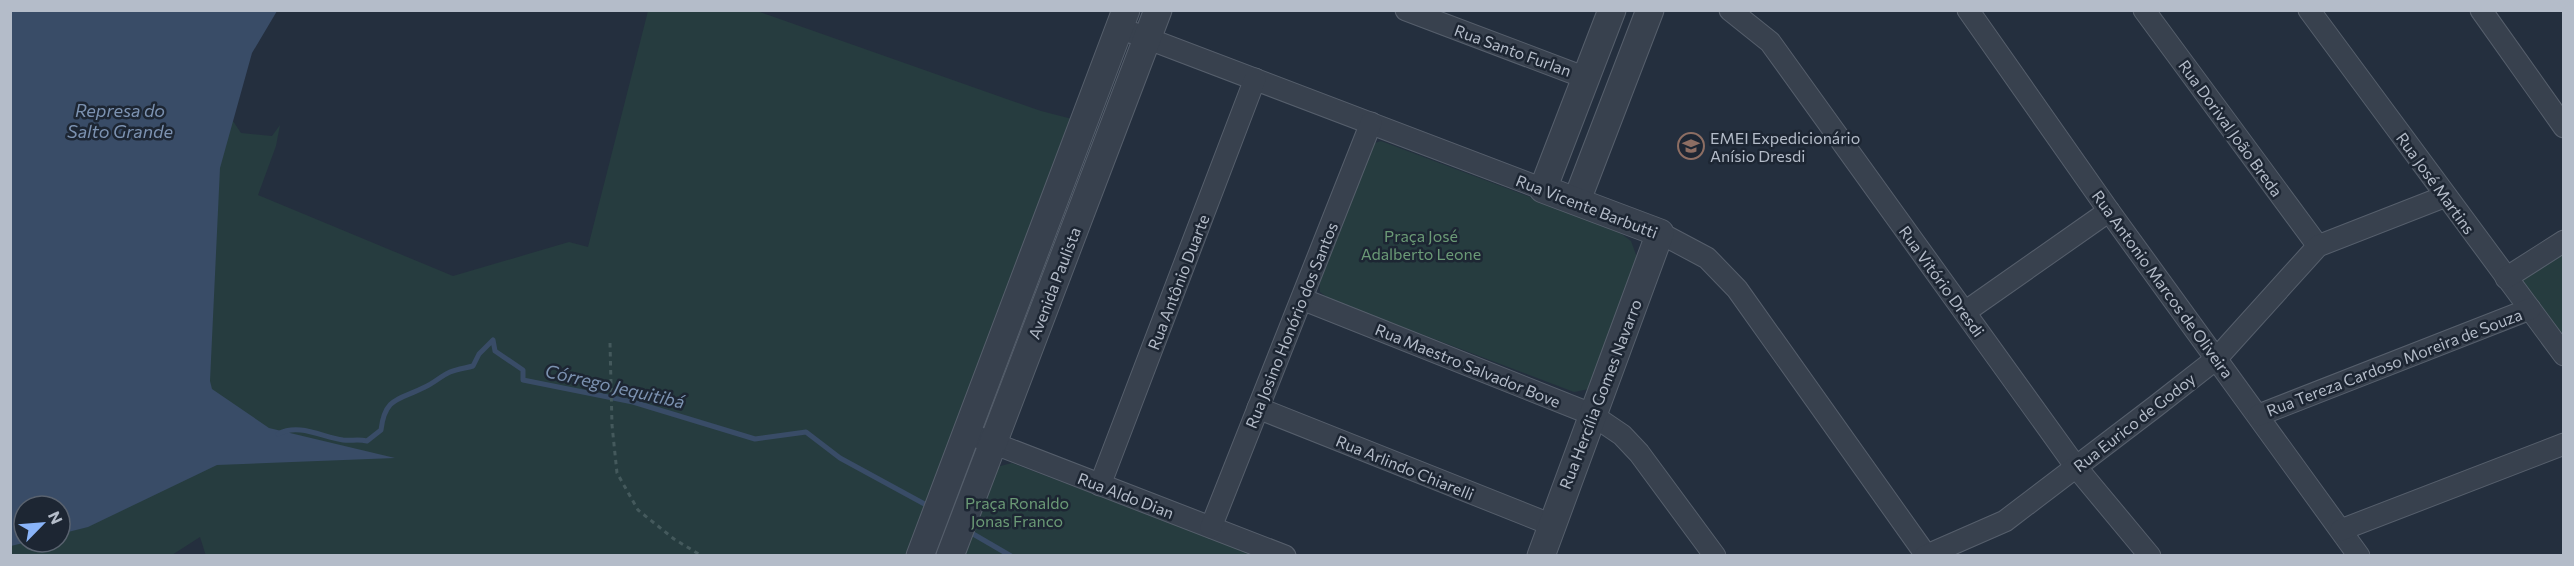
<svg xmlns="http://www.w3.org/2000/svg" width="2574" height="566" font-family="Commissioner,sans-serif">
<rect width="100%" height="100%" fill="#242f3e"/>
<!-- green -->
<g fill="#263c3f" fill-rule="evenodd">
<path d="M10,11L223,106L241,133L272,136L280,125L276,146L258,195L453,276L569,242L588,247L648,11H757L1041,111L1084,122L920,555L206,556L200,537L172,555H11ZM24,506H60V542H24Z"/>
<polygon points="1381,141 1615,229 1631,241 1639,263 1589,389 1574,392 1331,300 1320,292 1319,277 1372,144"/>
<polygon points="2563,240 2563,355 2506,278"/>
<polygon points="1012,463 1255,555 960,556 993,468"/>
</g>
<!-- water -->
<polygon fill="#394c67" points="11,10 277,11 252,53 220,168 210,381 212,389 269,428 395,458 217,465 88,527 60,534 60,506 24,506 24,542 27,542 11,546"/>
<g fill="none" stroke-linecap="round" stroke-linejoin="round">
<!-- stream -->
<g stroke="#394c67" stroke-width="5">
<path d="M278,434C299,423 322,437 343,440C352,441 358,439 367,441L381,430C385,396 400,400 425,387C434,383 441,376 450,372C457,369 466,368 473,366L479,354L493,340L495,351L523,370V380L633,402L755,439L806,432L840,458L930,507"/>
<polyline points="968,531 1011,556"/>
</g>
<defs>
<g id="minor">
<polyline points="1406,10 1586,78"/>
<polyline points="1730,10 1770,42 2076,467 2150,556"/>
<polyline points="1968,10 2109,211 2359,556"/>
<polyline points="2144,10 2318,246"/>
<polyline points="2309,10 2564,355"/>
<polyline points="2481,10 2564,127"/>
<polyline points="1120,28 1543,189"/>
<polyline points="1660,233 1707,258 1737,289 1926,555"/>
<polyline points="2506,278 2564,241"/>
<polyline points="1302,299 1591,414 1622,435 1639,453 1715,556"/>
<polyline points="1965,312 2109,211"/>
<polyline points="1258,408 1552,525"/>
<polyline points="2259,415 2530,309"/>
<polyline points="967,433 1285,556"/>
<polyline points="1100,485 1255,79"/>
<polyline points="1211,527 1371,123"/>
<polyline points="2341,530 2564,444"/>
<polyline points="1925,556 2005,521 2156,406 2216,359 2318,246 2446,196"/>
</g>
<g id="tertiary">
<polyline points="1577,200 1650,10"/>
<polyline points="920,556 1126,10"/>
<polyline points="950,556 1158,10"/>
<polyline points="1541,556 1660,233 1543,189 1612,10"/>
</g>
</defs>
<!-- minor casing -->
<use href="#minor" stroke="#565f6c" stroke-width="23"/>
<!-- tertiary casing -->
<use href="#tertiary" stroke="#565f6c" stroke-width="29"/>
<!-- path -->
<polyline stroke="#44595c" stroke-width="3" stroke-dasharray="4.5 4.5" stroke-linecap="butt" points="610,343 612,425 617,473 638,510 674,539 702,556"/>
<!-- minor -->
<use href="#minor" stroke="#38414e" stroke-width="21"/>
<!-- tertiary -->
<use href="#tertiary" stroke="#38414e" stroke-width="27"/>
</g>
<!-- icons -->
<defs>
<symbol id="school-ring" viewBox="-11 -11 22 22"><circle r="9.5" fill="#1d2633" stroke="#8d6e63" stroke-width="1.5"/><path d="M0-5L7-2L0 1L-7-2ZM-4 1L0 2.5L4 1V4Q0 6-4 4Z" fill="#8d6e63"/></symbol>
</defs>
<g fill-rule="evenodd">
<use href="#school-ring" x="1676" y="131" width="30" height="30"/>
</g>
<g text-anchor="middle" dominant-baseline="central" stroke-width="5" stroke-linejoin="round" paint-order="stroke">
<!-- street labels -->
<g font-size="16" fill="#b4bcc9" stroke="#1d2633">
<text transform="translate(1513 50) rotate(20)">Rua Santo Furlan</text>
<text transform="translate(2231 128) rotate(54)">Rua Dorival João Breda</text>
<text transform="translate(2436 183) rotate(54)">Rua José Martins</text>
<text transform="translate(1587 206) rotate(21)">Rua Vicente Barbutti</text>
<text transform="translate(1942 281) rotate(54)">Rua Vitório Dresdi</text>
<text transform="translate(1178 282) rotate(-69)">Rua Antônio Duarte</text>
<text transform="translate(1054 283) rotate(-69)">Avenida Paulista</text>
<text transform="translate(2163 284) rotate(54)">Rua Antonio Marcos de Oliveira</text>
<text transform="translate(1291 325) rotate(-68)">Rua Josino Honório dos Santos</text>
<text transform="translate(2394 362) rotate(-21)">Rua Tereza Cardoso Moreira de Souza</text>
<text transform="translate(1468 365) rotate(22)">Rua Maestro Salvador Bove</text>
<text transform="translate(1600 394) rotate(-69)">Rua Hercília Gomes Navarro</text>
<text transform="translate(2134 422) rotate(-38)">Rua Eurico de Godoy</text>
<text transform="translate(1405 467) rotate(22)">Rua Arlindo Chiarelli</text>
<text transform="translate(1126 495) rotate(21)">Rua Aldo Dian</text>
</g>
<!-- poi labels -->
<g font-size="16" fill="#b4bcc9" stroke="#1d2633" text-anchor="start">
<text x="1710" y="137">EMEI Expedicionário<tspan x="1710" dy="18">Anísio Dresdi</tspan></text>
</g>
<!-- park labels -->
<g font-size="16" fill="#6b9a76" stroke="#1d2633">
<text x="1421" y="235">Praça José<tspan x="1421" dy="18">Adalberto Leone</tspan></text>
<text x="1017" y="502">Praça Ronaldo<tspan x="1017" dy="18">Jonas Franco</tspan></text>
</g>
<!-- water labels -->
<g font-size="18" font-style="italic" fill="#7c92b1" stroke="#1d2633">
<text x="120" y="110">Represa do<tspan x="120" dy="21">Salto Grande</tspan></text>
<text transform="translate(615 386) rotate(13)">Córrego Jequitibá</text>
</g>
</g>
<!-- border -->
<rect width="2574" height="566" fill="none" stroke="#b4bcc9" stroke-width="24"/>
<!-- north arrow -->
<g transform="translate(42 524) rotate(65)"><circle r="28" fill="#1d2633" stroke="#59626f" stroke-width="1.5"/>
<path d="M0-4.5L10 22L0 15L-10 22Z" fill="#8ab4f8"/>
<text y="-9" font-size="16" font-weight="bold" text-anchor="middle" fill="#b4bcc9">N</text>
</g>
</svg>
